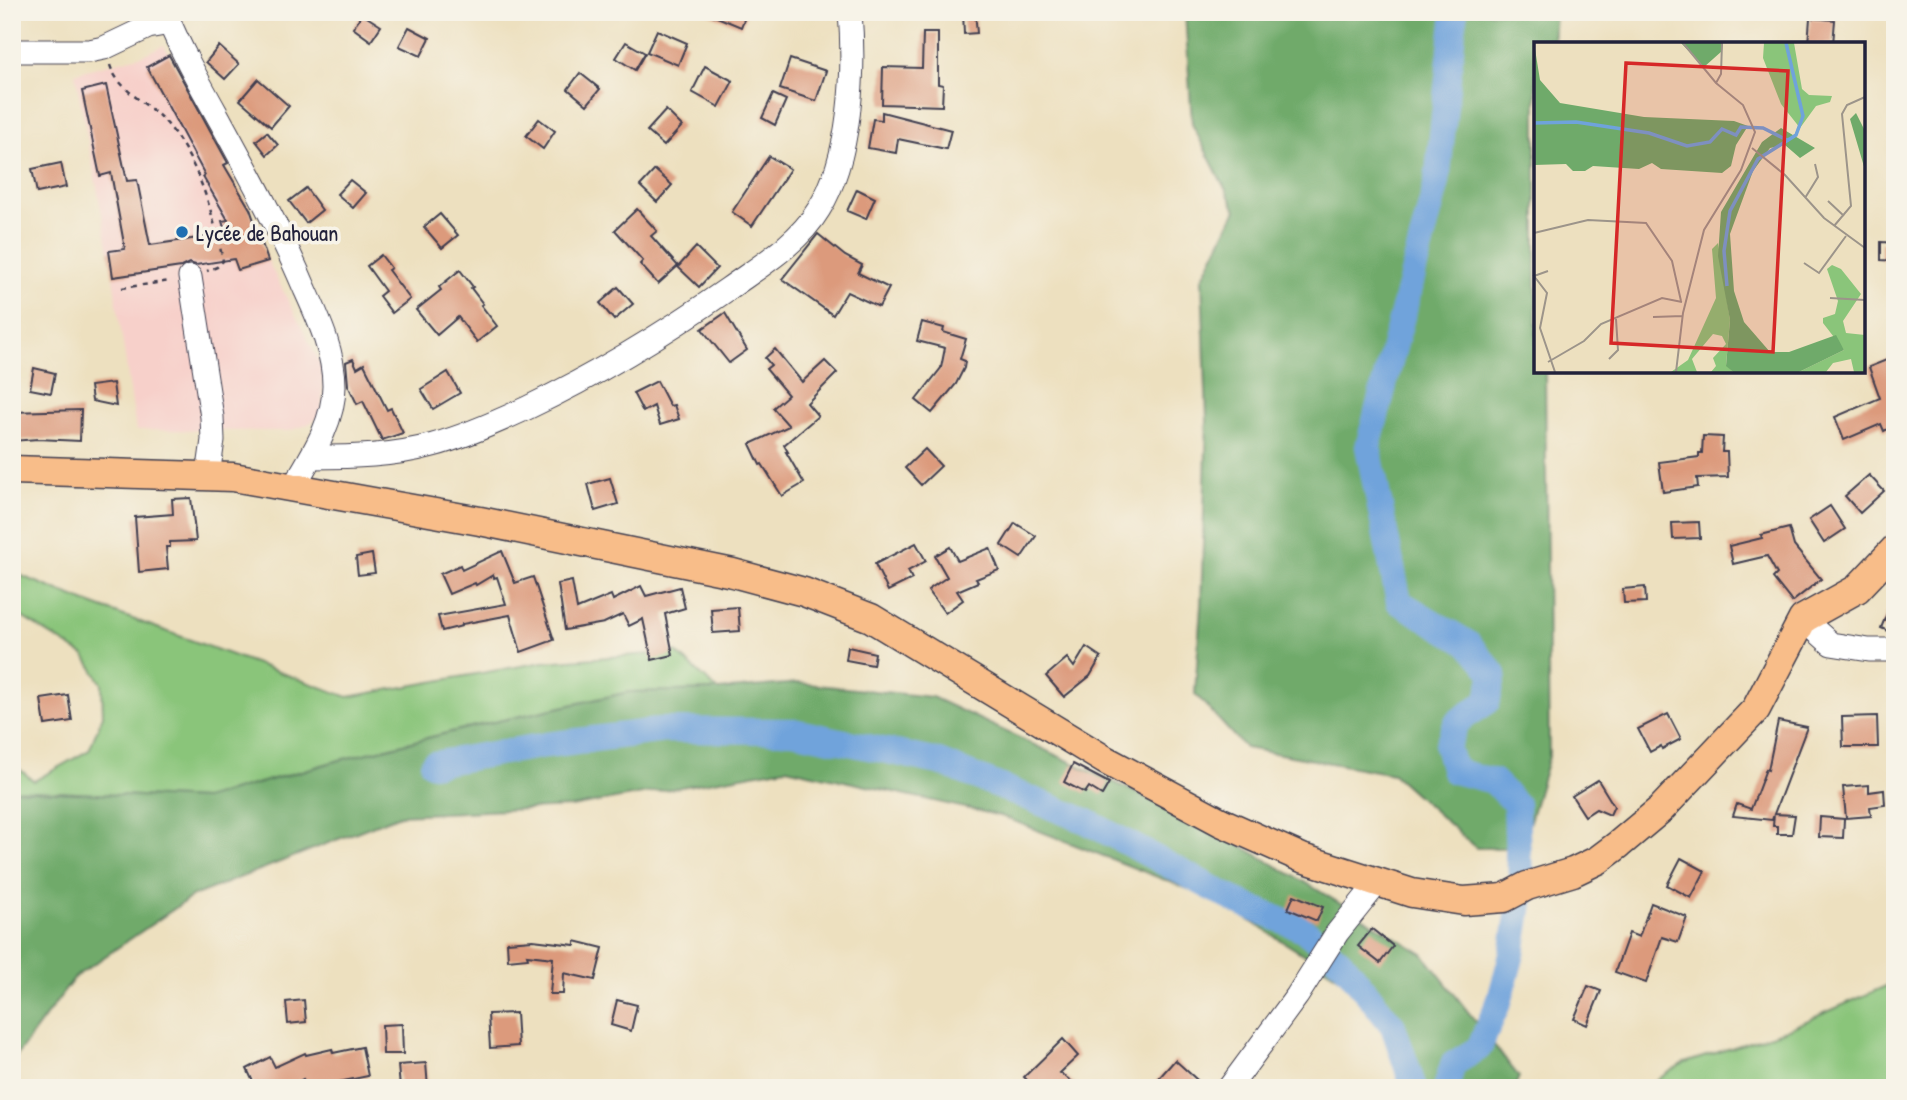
<svg xmlns="http://www.w3.org/2000/svg" width="1907" height="1100" font-family="'Patrick Hand',sans-serif">
<rect width="100%" height="100%" fill="#f7f3e8"/>
<filter id="ink" filterUnits="userSpaceOnUse"><feTurbulence type="fractalNoise" baseFrequency=".0143" numOctaves="2"/><feDisplacementMap in="SourceGraphic" scale="14" xChannelSelector="R" yChannelSelector="G"/><feConvolveMatrix kernelMatrix="1 2 1 2 8 2 1 2 1" color-interpolation-filters="sRGB"/></filter>
<filter id="wash" filterUnits="userSpaceOnUse"><feTurbulence type="fractalNoise" baseFrequency=".00686" numOctaves="4" result="noise"/><feDisplacementMap in="SourceGraphic" scale="28" xChannelSelector="R" yChannelSelector="G"/><feGaussianBlur stdDeviation="1.57" result="paint"/><feColorMatrix in="noise" values="0 0 0 0 0 0 0 0 0 0 0 0 0 0 0 0 0 1.4 0 .05"/><feComposite in="paint" operator="in"/></filter>
<g filter="url(#wash)">
<rect width="100%" height="100%" fill="#ede0bf"/>
<!-- built -->
<polygon fill="#f7d0ca" points="164,45 228,163 225,166 251,212 268,261 323,369 322,415 307,425 289,431 136,430 109,251 75,73 143,55"/>
<!-- green -->
<g fill="#8ac57a" stroke="#56745a" stroke-width="2">
<polygon points="12,572 91,604 348,697 543,662 676,652 718,690 629,692 471,727 340,760 204,799 12,790 12,763 34,781 89,750 103,715 102,684 85,656 12,611"/>
<polygon points="1895,982 1895,1088 1644,1088 1682,1064 1786,1030"/>
</g>
<!-- forest -->
<g fill="#6faa6a" stroke="#486652" stroke-width="2">
<polygon points="1185,12 1555,12 1553,44 1536,44 1536,371 1545,371 1549,756 1522,848 1476,848 1393,774 1245,748 1195,694 1201,605 1207,420 1202,279 1236,210 1192,124"/>
<polygon points="798,683 932,697 1199,822 1303,881 1423,954 1519,1077 1514,1088 1401,1088 1383,1005 1219,901 1001,816 786,768 571,807 400,815 193,896 75,977 12,1062 12,790 204,799 340,760 471,727 629,692 718,690"/>
</g>
<g fill="none" stroke-linecap="round" stroke-linejoin="round">
<!-- river -->
<g stroke="#6fa3db" stroke-width="26">
<polyline points="433,764 546,745 665,730 793,731 939,762 1086,821 1240,903 1303,929 1343,963 1393,1026 1414,1088"/>
<polyline points="1446,1088 1453,1064 1479,1048 1500,999 1512,954 1524,879 1518,858 1516,804 1493,781 1454,771 1447,746 1457,722 1487,702 1494,674 1469,644 1399,602 1368,447 1437,182 1455,12"/>
</g>
</g>
<g id="blocks">
<!-- building -->
<g fill="#dc9a7c">
<polygon points="705,12 747,12 741,27"/>
<polygon points="963,12 975,12 977,33 964,34"/>
<polygon points="362,14 381,26 371,41 353,28"/>
<polygon points="1810,18 1835,20 1833,44 1808,44"/>
<polygon points="409,27 430,38 421,56 399,46"/>
<polygon points="657,30 687,43 678,65 647,52"/>
<polygon points="923,33 938,33 938,84 943,85 942,106 882,104 883,67 922,68"/>
<polygon points="626,42 645,53 635,70 616,58"/>
<polygon points="219,46 239,64 225,79 206,62"/>
<polygon points="169,55 228,163 224,165 250,209 268,261 238,270 234,259 196,265 189,263 181,267 113,277 109,251 125,249 111,173 100,176 82,91 106,85 127,181 137,180 150,245 226,234 222,221 228,220 203,177 205,175 147,67"/>
<polygon points="790,59 826,71 816,101 780,89"/>
<polygon points="705,66 733,81 719,107 692,92"/>
<polygon points="580,73 600,89 587,105 568,89"/>
<polygon points="258,79 289,106 271,127 240,100"/>
<polygon points="773,94 786,100 775,125 762,118"/>
<polygon points="666,110 682,126 664,146 647,131"/>
<polygon points="882,112 951,130 946,149 898,139 896,153 868,148 873,119 882,120"/>
<polygon points="539,119 555,131 543,149 526,136"/>
<polygon points="267,132 278,145 267,155 256,141"/>
<polygon points="769,156 790,169 752,226 732,212"/>
<polygon points="61,163 66,187 37,193 32,169"/>
<polygon points="655,170 672,185 657,202 640,186"/>
<polygon points="350,180 366,193 353,208 337,194"/>
<polygon points="306,188 322,210 306,223 289,201"/>
<polygon points="857,189 875,198 866,219 847,211"/>
<polygon points="637,209 657,231 651,236 678,266 658,284 640,264 643,261 615,230"/>
<polygon points="440,214 458,235 442,248 424,227"/>
<polygon points="818,234 845,256 862,265 858,273 889,288 879,307 847,292 833,315 782,279"/>
<polygon points="1881,242 1895,243 1895,261 1881,260"/>
<polygon points="696,247 717,268 699,287 678,267"/>
<polygon points="381,255 391,268 388,270 410,299 392,313 379,296 385,291 367,266"/>
<polygon points="460,270 473,287 471,288 483,304 481,305 497,326 477,342 458,317 437,335 416,310 441,290 439,287"/>
<polygon points="618,287 633,304 614,320 600,303"/>
<polygon points="725,313 747,350 729,363 702,329"/>
<polygon points="922,322 944,328 943,332 966,339 960,359 965,361 964,368 956,384 932,413 916,400 941,368 945,348 917,341"/>
<polygon points="775,349 802,382 825,361 837,373 807,403 818,416 784,445 788,452 786,452 804,483 782,496 762,464 760,465 750,444 789,426 773,408 788,395 766,369 771,365 765,358"/>
<polygon points="353,359 357,368 364,364 387,410 391,408 403,433 382,440 363,401 357,404 348,385 346,362"/>
<polygon points="1889,359 1895,375 1895,425 1884,431 1881,424 1844,440 1835,417 1880,398 1869,367"/>
<polygon points="34,368 55,373 51,393 30,389"/>
<polygon points="448,372 460,393 433,409 421,389"/>
<polygon points="657,381 670,406 674,405 679,419 660,425 654,406 643,412 633,393"/>
<polygon points="113,383 116,406 92,401 90,386"/>
<polygon points="81,410 80,441 38,439 12,441 12,412"/>
<polygon points="1703,436 1723,437 1722,452 1727,452 1728,477 1697,478 1698,487 1663,492 1659,462 1699,457 1699,453 1702,453"/>
<polygon points="925,449 941,466 921,485 905,468"/>
<polygon points="1869,475 1884,491 1860,513 1845,496"/>
<polygon points="610,478 618,504 595,511 588,484"/>
<polygon points="191,498 196,541 170,542 170,547 166,547 168,569 139,572 135,517 173,514 172,499"/>
<polygon points="1830,506 1845,529 1824,543 1809,520"/>
<polygon points="1699,522 1700,538 1673,539 1672,523"/>
<polygon points="1015,523 1036,536 1021,558 1001,545"/>
<polygon points="1789,528 1794,546 1821,579 1792,602 1773,578 1777,574 1767,556 1733,564 1729,546 1762,538 1761,535"/>
<polygon points="916,543 926,561 908,571 912,579 888,591 875,564"/>
<polygon points="950,547 958,561 990,548 999,570 976,579 978,582 957,591 963,600 945,613 928,590 947,577 935,556"/>
<polygon points="502,551 515,583 533,577 554,640 521,652 510,615 462,624 462,626 442,631 438,616 506,604 497,577 494,578 493,575 476,585 475,583 449,594 440,574 460,565 462,570"/>
<polygon points="372,554 375,573 358,575 356,557"/>
<polygon points="572,581 577,609 611,595 613,600 641,586 646,596 680,587 685,608 665,614 673,655 652,660 643,619 629,626 623,614 604,623 565,630 558,584"/>
<polygon points="1645,587 1646,602 1624,603 1623,589"/>
<polygon points="1894,596 1895,596 1895,634 1881,628"/>
<polygon points="738,607 740,631 713,633 711,609"/>
<polygon points="848,647 875,653 873,665 846,660"/>
<polygon points="1086,647 1101,657 1090,676 1064,697 1046,676 1067,658 1074,667"/>
<polygon points="68,695 72,721 45,725 41,699"/>
<polygon points="1668,714 1681,739 1662,749 1661,746 1650,752 1638,729"/>
<polygon points="1877,716 1878,747 1843,747 1842,717"/>
<polygon points="1778,721 1807,727 1774,814 1795,815 1792,834 1777,834 1777,826 1773,826 1774,814 1772,820 1733,816 1737,804 1751,809 1766,769 1768,770"/>
<polygon points="1073,764 1109,783 1102,795 1089,787 1085,793 1064,782"/>
<polygon points="1598,780 1614,806 1610,815 1596,809 1585,816 1572,796"/>
<polygon points="1869,785 1869,792 1884,790 1885,805 1870,807 1871,816 1846,818 1843,787"/>
<polygon points="1820,817 1844,819 1843,838 1819,837"/>
<polygon points="1681,858 1705,871 1691,898 1667,885"/>
<polygon points="1294,895 1323,907 1317,921 1288,909"/>
<polygon points="1651,903 1687,917 1678,942 1662,937 1646,983 1615,972 1629,933 1639,937"/>
<polygon points="1372,929 1393,946 1380,963 1358,946"/>
<polygon points="533,940 575,945 575,941 603,948 595,980 564,973 563,994 550,994 553,958 527,955 528,958 508,960 507,942"/>
<polygon points="1588,986 1601,991 1587,1025 1574,1019"/>
<polygon points="304,1000 306,1022 288,1024 286,1002"/>
<polygon points="617,1000 637,1005 631,1031 611,1025"/>
<polygon points="516,1013 518,1046 490,1048 488,1014"/>
<polygon points="402,1024 403,1054 383,1054 382,1025"/>
<polygon points="1063,1039 1078,1056 1060,1073 1081,1088 1035,1088 1024,1077"/>
<polygon points="362,1047 368,1076 329,1084 331,1088 307,1088 303,1079 291,1086 288,1082 278,1088 256,1088 247,1069 270,1057 275,1067 305,1053 306,1055 332,1049 333,1053"/>
<polygon points="1175,1060 1206,1088 1150,1088"/>
<polygon points="426,1063 428,1088 400,1088 398,1065"/>
</g>
</g>
</g>
<g filter="url(#ink)">
<use href="#blocks" fill-opacity="0" stroke="#403e4f" stroke-width="2"/>
<g fill="none" stroke-linecap="round" stroke-linejoin="round">
<defs>
<g id="minor">
<path d="M165,12C181,51 201,86 221,122C251,177 281,232 305,289C319,320 334,352 334,386C334,424 310,458 292,489"/>
<polyline points="12,51 89,51 104,48 148,27 170,23"/>
<polyline points="190,277 212,417 213,440 208,476"/>
<path d="M312,457C353,457 393,456 433,445C466,436 497,422 527,408C598,374 664,334 728,289C760,266 798,244 819,209C851,158 855,71 850,12"/>
<polyline points="1803,619 1831,644 1869,650 1895,650"/>
<polyline points="1229,1088 1297,996 1337,933 1378,882"/>
</g>
<polyline id="major" points="12,470 233,477 480,521 733,573 804,592 871,618 1105,760 1221,822 1302,858 1412,893 1464,901 1504,898 1527,886 1573,872 1598,860 1618,845 1661,809 1756,709 1803,619 1857,589 1895,549"/>
</defs>
<!-- minor casing -->
<use href="#minor" stroke="#403e4f" stroke-width="25"/>
<!-- major casing -->
<use href="#major" stroke="#403e4f" stroke-width="31"/>
<!-- path -->
<g stroke="#403e4f" stroke-width="2.5" stroke-dasharray="5 5" stroke-linecap="butt">
<path d="M110,65C118,91 152,105 169,126C200,166 213,213 223,261L217,267L207,271"/>
<polyline points="122,288 170,281"/>
</g>
<!-- minor -->
<use href="#minor" stroke="#fff" stroke-width="23"/>
<!-- major -->
<use href="#major" stroke="#f8bd89" stroke-width="28"/>
</g>
</g>
<!-- markers -->
<circle fill="#1f6fb2" stroke="#f7f3e8" stroke-width="2.5" cx="182" cy="232" r="7"/>
<g text-anchor="middle" dominant-baseline="central" stroke-width="7" stroke-linejoin="round" paint-order="stroke">
<!-- poi labels -->
<g font-size="23" fill="#22223b" stroke="#f7f3e8" text-anchor="start">
<text x="196" y="232">Lycée de Bahouan</text>
</g>
</g>
<!-- overview -->
<g transform="translate(1534 42)">
<rect width="331" height="331" fill="#ede0bf"/>
<path d="M230,1H260L268,47L275,53L298,54L296,60L282,64L266,86L247,62L229,16ZM184,201L196,278L192,323L199,330H177L182,324L179,316L192,302L188,294L179,292L158,317L163,330H137L154,318L182,256L178,207ZM298,223L307,227L327,252L309,279L312,291L331,293V330H320L317,317L299,321L292,330H265L310,308L289,281V276L301,272L304,259L293,227Z" fill="#8ac57a"/>
<path d="M0,1L6,38L26,61L110,75L200,79L214,84L202,103L197,124L188,131L127,127L118,121L105,127L59,124L51,129H39L32,122L0,123ZM147,1H189L188,9L170,25ZM322,71L331,89V128L316,77ZM247,86L281,106L266,116L251,103L236,106L219,129L196,192L200,249L210,280L236,310H255L302,293L310,308L265,330H199L192,324L196,278L184,214L187,170L228,100Z" fill="#6faa6a"/>
<path fill="none" stroke="#6fa3db" stroke-width="3.5" d="M0,81L42,80L115,91L153,104L176,100L188,87L202,93L207,85L229,86L253,98M193,244L190,209L196,169L224,117L262,93L269,74L252,1"/>
<path fill="none" stroke="#9c948a" stroke-width="2" d="M182,41L187,32L188,1M218,106L251,133L290,176L331,206M271,156L284,135L281,122M294,159L310,174M300,184L317,164L308,72L313,63L331,55M0,191L54,178L112,181L138,219L147,259M270,221L285,231L312,194M14,229L0,234L13,251L6,286L21,330M296,256L331,258M119,275L149,274M75,317L84,308L82,277M14,320L50,299L67,282L128,256L148,260M142,330L149,271L170,188L207,128L221,90L209,63L182,41L149,1"/>
<path fill="#d62828" fill-opacity="0.15" stroke="#d62828" stroke-width="3.5" d="M92,21L254,29L239,310L77,301Z"/>
<rect width="331" height="331" fill="none" stroke="#22223b" stroke-width="3.5"/>
</g>
<!-- margin -->
<rect width="1907" height="1100" fill="none" stroke="#f7f3e8" stroke-width="42"/>
</svg>
